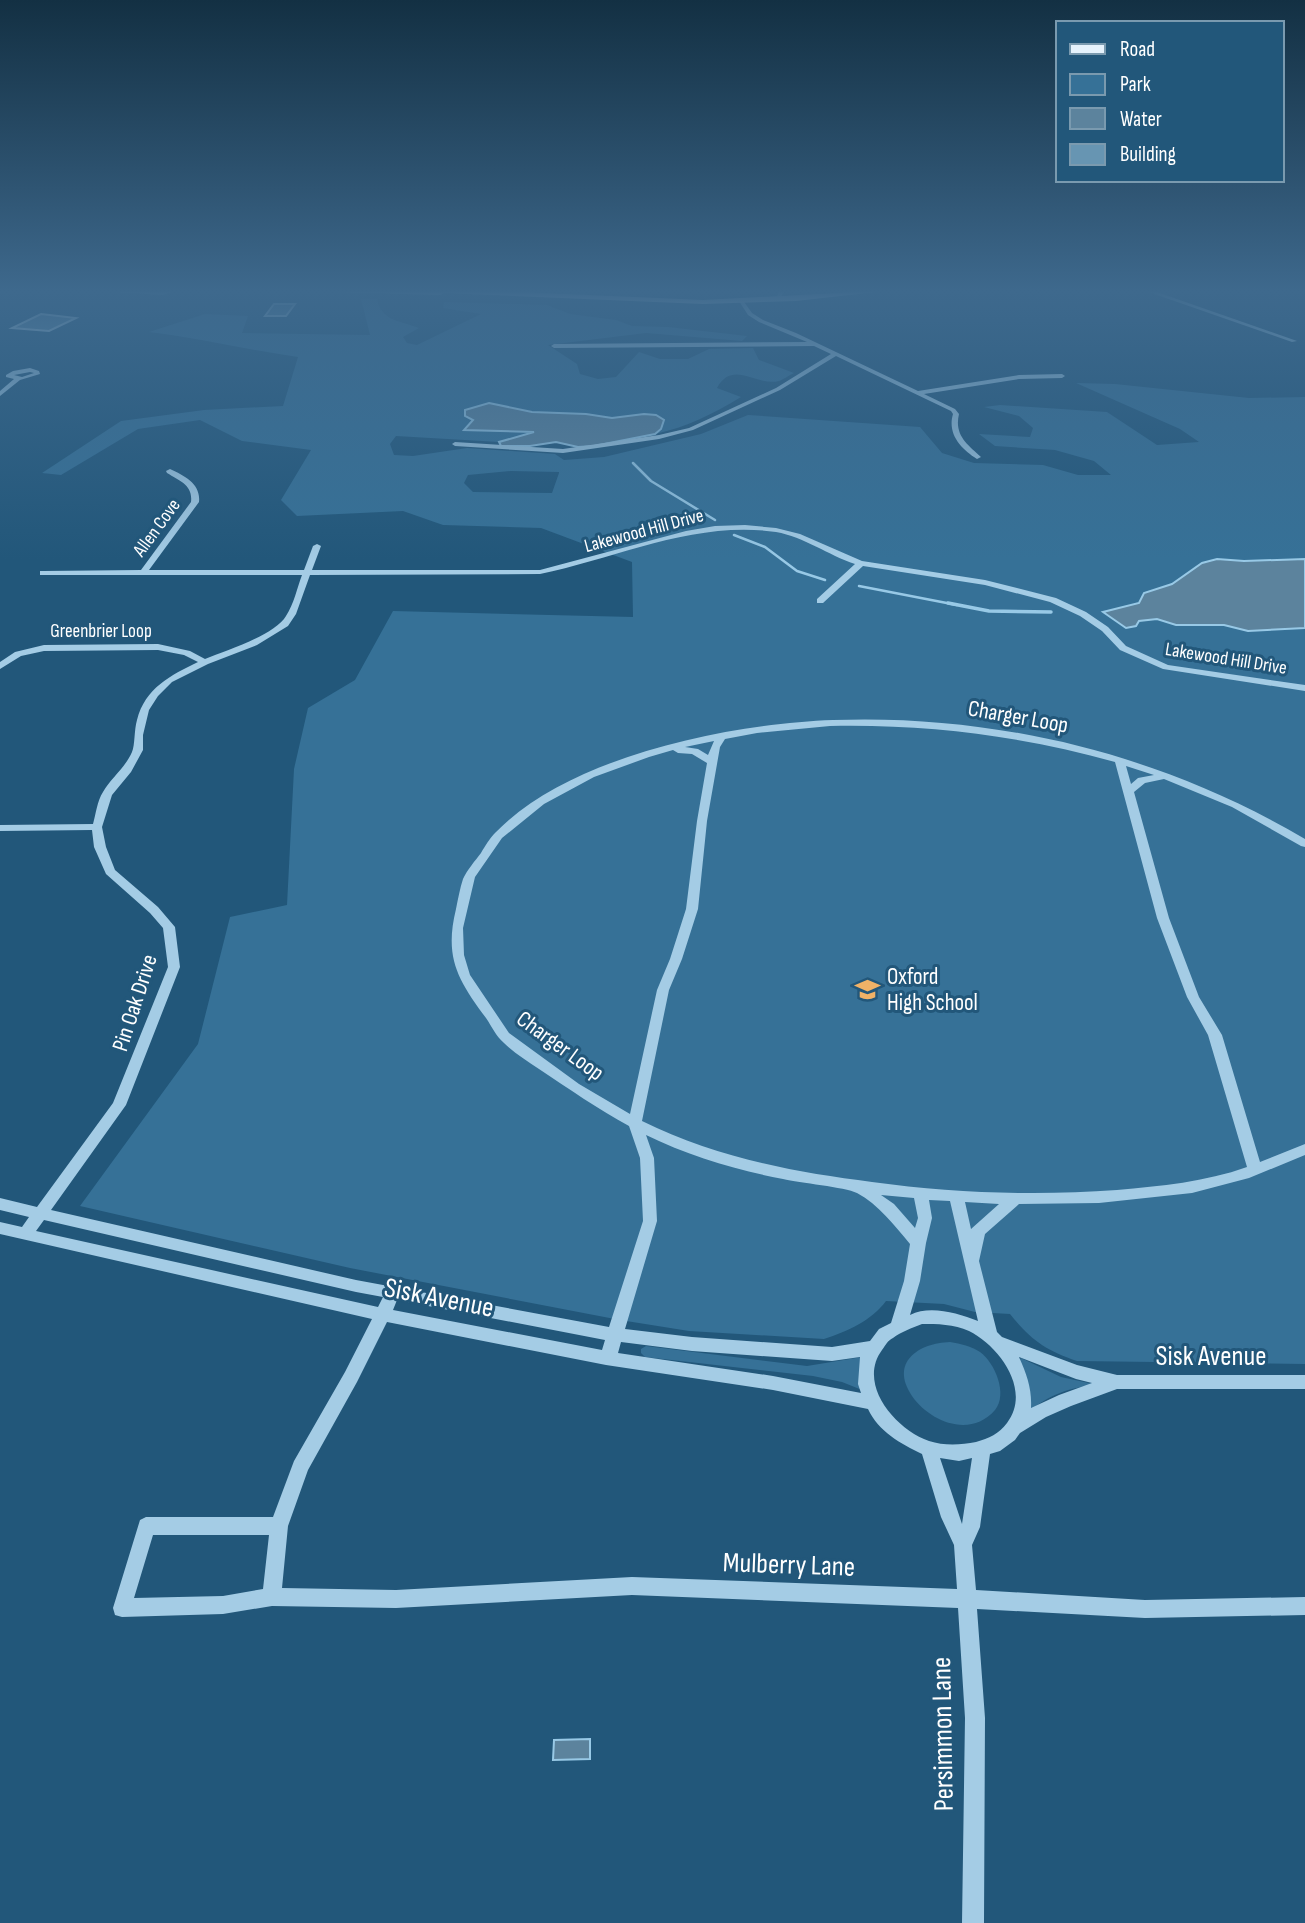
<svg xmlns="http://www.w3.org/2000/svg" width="1305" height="1923" font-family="'Sofia Sans Condensed',sans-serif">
<rect width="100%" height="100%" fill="#22577a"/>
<!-- green -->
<g fill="#367197" fill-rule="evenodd">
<path d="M361,299H377C381,321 401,321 419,328L403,337L407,343L417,345L481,314L443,308L444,302L547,305L570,314L616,320L632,326L668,327L747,336L742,341L646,333L548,345L577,364L580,374L598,379L616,377L639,352L660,359H688L709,349L753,348L759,360L794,373C789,375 783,380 779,381C756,387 733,359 717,388L741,397C713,414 687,427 655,434L661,429L664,420L655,415L644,414L612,418L586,414L532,412L489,403L465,410L473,420L465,430L525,431L534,432L533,434L499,442L396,436L390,444L394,455L413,456L467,448L555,454L564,460L604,457L701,434L748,415L920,427L942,453L974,463L1043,465L1078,475H1111L1094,461L1055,450L995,446L979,434L1030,437L1033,428L1019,416L984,407L1000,405L1107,412L1157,445L1199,442L1180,429L1076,383L1115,384L1249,398L1305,397V559L1244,561L1217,559L1202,563L1172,584L1144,593L1140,603L1104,612L1139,621L1157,619L1176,625H1224L1248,631L1305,628V1364L1077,1361C1045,1350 1031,1340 1010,1314L975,1312L944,1304L886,1301C871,1321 848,1331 824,1339L689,1331L620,1320L350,1268L80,1206L198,1044L230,917L287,905L294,769L308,708L355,680L393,611L633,617L632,562L541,528L443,525L403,511L297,516L281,500L311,450L242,441L200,420L138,429L61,475L42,473L121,421L204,410L283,406L298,357C248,350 199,338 149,332L205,314L248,316L242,333L370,335ZM511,471L559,472V473L552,493L473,492L464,483L468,475Z"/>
<path d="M950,1342C961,1344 971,1346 980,1352C995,1363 1008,1394 995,1410C970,1439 929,1421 912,1396C889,1362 919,1343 950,1342Z"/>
<polygon points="646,1346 807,1366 862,1357 862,1390 842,1382 813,1376 645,1357 641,1353 641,1349"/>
<path d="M1021,1358L1061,1377L1098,1385C1069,1387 1048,1395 1026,1414L1018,1361Z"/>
</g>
<!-- water -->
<g fill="#5c839d" stroke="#98c9e6" stroke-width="2">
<polygon points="489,403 532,412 586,414 612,418 644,414 656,415 664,420 661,429 655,434 594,446 578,447 556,442 530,446 501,446 499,442 534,432 464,430 473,420 465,416 465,410"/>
<polygon points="1217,559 1244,561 1305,559 1305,628 1248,631 1224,625 1176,625 1157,619 1139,621 1136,626 1126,628 1103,612 1139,603 1144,593 1172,584 1202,563"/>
<polygon points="590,1739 590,1759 553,1760 554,1740"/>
</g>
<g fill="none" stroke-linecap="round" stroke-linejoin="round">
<!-- stream-far1 -->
<g stroke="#98c9e6" stroke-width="2.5">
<polyline points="633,463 651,481 715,520"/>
<polyline points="734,535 765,547 797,571 825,580"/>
<polyline points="859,586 957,605"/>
</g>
<!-- stream -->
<polyline stroke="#98c9e6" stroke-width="3.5" points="948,603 989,611 1051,612"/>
</g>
<!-- building -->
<g fill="#6795b2" stroke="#c7e3f4" stroke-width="2">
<polygon points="274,304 295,304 286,316 265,316"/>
<polygon points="41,314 76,318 49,331 12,328"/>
</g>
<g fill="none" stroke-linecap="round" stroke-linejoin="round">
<!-- minor -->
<g fill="#a4cce5" fill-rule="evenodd">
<polygon points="0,290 3,290 0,293"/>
<polygon points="84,290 180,290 162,295"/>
<polygon points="780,290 785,290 779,301 775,301"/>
<polygon points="1143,290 1151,290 1297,341 1292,342"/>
<path d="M742,299L752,313L763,320L796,333L918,391L1019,375L1062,374L1065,376L1062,378L1019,379L924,394L955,409L959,414C954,435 967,444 981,457L977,459C961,449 947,434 953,414L951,411L836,356L780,390L693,430L659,439L563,453L455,446L452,444L455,442L563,449L659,435L689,428L776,388L831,354L814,346L554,348L551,346L554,344L807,342L759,322L748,315L739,301Z"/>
<path d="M30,368L39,371L40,374L20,380L0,396V391L14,379L6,377V375L13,371ZM30,372L34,373L22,377L14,375Z"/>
<path d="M170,469C185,476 201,484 199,502L149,570H304L313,546L317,544L321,546L312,570H540L686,531L715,526L745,525L776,528L800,534L862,561L985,580L1056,598L1086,612L1108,627L1126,646L1168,665L1305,685V691L1163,669L1120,650L1102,631L1080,616L1050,602L985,585L863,566L823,603H817V599L855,564C828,555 804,537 776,532C695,520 617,558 540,574L310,575L296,614L288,626L257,645L208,664L172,682L158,696L149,710L143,735V750L131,772L112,795L102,827L106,847L115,870L158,907L175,927L180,967L126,1105L51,1210L356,1280L609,1327L643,1221L640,1158L629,1126C598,1109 569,1089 539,1069C527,1061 514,1053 504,1043C496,1036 492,1027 486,1018C458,980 444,958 456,909C458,899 460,888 463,879C467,870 475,861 481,853C485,846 490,838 495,833C569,756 729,724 833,720C998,714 1163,755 1305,839V847L1301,846L1232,807L1164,779L1145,783L1134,792L1169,918L1199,997L1222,1035L1260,1162L1305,1144V1155L1249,1178L1192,1193L1099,1203L1019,1204L985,1234L979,1261L997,1332L1002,1337L1077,1365L1117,1375H1305V1389H1117L1071,1406L1046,1417L1020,1433L1015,1440L1000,1451L990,1454L980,1527L972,1545L976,1590L1145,1600L1305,1597V1615L1145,1618L977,1609L985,1718L984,1923H962L965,1718L958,1608L632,1595L396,1608L272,1606L223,1614L122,1617L115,1615L113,1608L140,1520L146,1517H273L294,1461L345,1372L372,1319L0,1234V1222L22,1227L29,1217L0,1210V1198L37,1207L113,1103L168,967L163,928L150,913L106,874L94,847L92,830L0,831V825L93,824C96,814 97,801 103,792C111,778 125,768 132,752C135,745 134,730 137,720C145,688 171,675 198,662L184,655L158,650L44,651L21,656L0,669V662L15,652L44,645L158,644L190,651L205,659C227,650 275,635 286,616C294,604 297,588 302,575H40V571H43L141,570L191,502C193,485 180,481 167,473L166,471ZM830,726C928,724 1022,736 1115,762L1157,918L1187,997L1208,1035L1247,1167C1205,1182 1161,1186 1117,1190C1035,1196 953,1193 872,1182C792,1172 715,1157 642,1121L669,990L682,959L698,909L707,821L720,747L725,739L757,733ZM714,741L708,755L698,749L685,747ZM673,750L678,753L692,754L707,763L697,821L686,909L670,959L657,990L630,1114L579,1084L509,1033L470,975L464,955L463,928L475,877L502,838L544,804L594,777L649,757ZM1126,766L1154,775L1138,778L1131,784ZM646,1135C689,1156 736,1170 783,1179C799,1183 845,1187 857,1193C879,1205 894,1225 910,1244L904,1281L891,1323L879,1329L870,1341L832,1347L692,1337L625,1329L657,1221L654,1158ZM881,1195L914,1198L918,1218L915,1228L894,1204ZM929,1200L950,1201L978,1321C957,1313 930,1305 910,1315L920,1281L926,1243L932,1218ZM965,1202L999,1204L971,1229ZM44,1220L356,1292L383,1297L378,1307L36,1231ZM397,1300L605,1340L602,1350L393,1310ZM387,1322L606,1365L773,1390L868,1409C878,1431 901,1444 922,1454L941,1517L954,1545L957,1589L632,1577L396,1590L282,1588L288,1526L308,1470L357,1382ZM922,1324C937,1324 954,1324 969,1331C999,1346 1032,1390 1007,1423C999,1434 989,1438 976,1442C961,1445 944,1446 929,1441C895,1429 857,1384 882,1350C885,1346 888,1340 893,1338C901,1332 912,1328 922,1324ZM621,1342L692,1351L832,1361L860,1357L858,1384L861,1393L773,1376L618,1353ZM1019,1357L1076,1379L1092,1383L1059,1395L1031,1408C1032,1389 1027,1375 1019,1357ZM940,1458L959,1461L972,1458L962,1524ZM153,1535H269L263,1589L223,1596L134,1598Z"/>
</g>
<!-- major -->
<polygon fill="#e5f2fc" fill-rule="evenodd" points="271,290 476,290 703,300 894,290 796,301 703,304 444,293 440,295"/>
</g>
<!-- sky -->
<linearGradient id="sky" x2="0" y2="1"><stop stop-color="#133043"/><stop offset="0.52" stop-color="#3e698d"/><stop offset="1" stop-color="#3e698d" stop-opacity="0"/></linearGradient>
<rect width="1305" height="560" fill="url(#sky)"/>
<!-- icons -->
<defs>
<symbol id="school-bare" viewBox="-9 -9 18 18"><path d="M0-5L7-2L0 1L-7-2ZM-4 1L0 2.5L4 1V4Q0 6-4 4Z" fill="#f0b267" stroke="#22577a" stroke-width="2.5" paint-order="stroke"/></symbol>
</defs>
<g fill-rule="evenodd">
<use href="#school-bare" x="850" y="972" width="35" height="35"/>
</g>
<g text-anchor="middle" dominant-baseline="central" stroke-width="6" stroke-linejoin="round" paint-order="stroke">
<!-- far-street labels -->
<g font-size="19" fill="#fff" stroke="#22577a">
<text transform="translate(157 528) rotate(-54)">Allen Cove</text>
<text transform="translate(644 531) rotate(-15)">Lakewood Hill Drive</text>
<text x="101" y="631">Greenbrier Loop</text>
<text transform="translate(1226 659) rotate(9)">Lakewood Hill Drive</text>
</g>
<!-- street labels -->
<g font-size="23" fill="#fff" stroke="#22577a">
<text transform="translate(1018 717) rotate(10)">Charger Loop</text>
<text transform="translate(135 1003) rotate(-72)">Pin Oak Drive</text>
<text transform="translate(560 1046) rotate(36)">Charger Loop</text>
</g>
<!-- poi labels -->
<g font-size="23" fill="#fff" stroke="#22577a" text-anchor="start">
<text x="887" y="977">Oxford<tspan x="887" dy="26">High School</tspan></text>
</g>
<!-- near-street labels -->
<g font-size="28" fill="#fff" stroke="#22577a">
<text transform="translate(439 1298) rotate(11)">Sisk Avenue</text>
<text x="1211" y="1356">Sisk Avenue</text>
<text transform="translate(789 1565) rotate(2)">Mulberry Lane</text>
<text transform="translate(943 1734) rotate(-91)">Persimmon Lane</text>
</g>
</g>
<!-- legend -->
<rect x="1056" y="21" width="228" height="161" fill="#22577a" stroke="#7a9aaf" stroke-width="2"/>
<rect x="1070" y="44" width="35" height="10" fill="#e5f2fc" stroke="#7a9aaf" stroke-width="2"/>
<text x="1120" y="56" font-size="21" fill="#ffffff">Road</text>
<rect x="1070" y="74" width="35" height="21" fill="#367197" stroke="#7a9aaf" stroke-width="2"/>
<text x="1120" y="91" font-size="21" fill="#ffffff">Park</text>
<rect x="1070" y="108" width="35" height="21" fill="#5c839d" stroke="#7a9aaf" stroke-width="2"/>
<text x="1120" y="126" font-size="21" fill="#ffffff">Water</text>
<rect x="1070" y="144" width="35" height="21" fill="#6795b2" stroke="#7a9aaf" stroke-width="2"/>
<text x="1120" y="161" font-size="21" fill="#ffffff">Building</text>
</svg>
